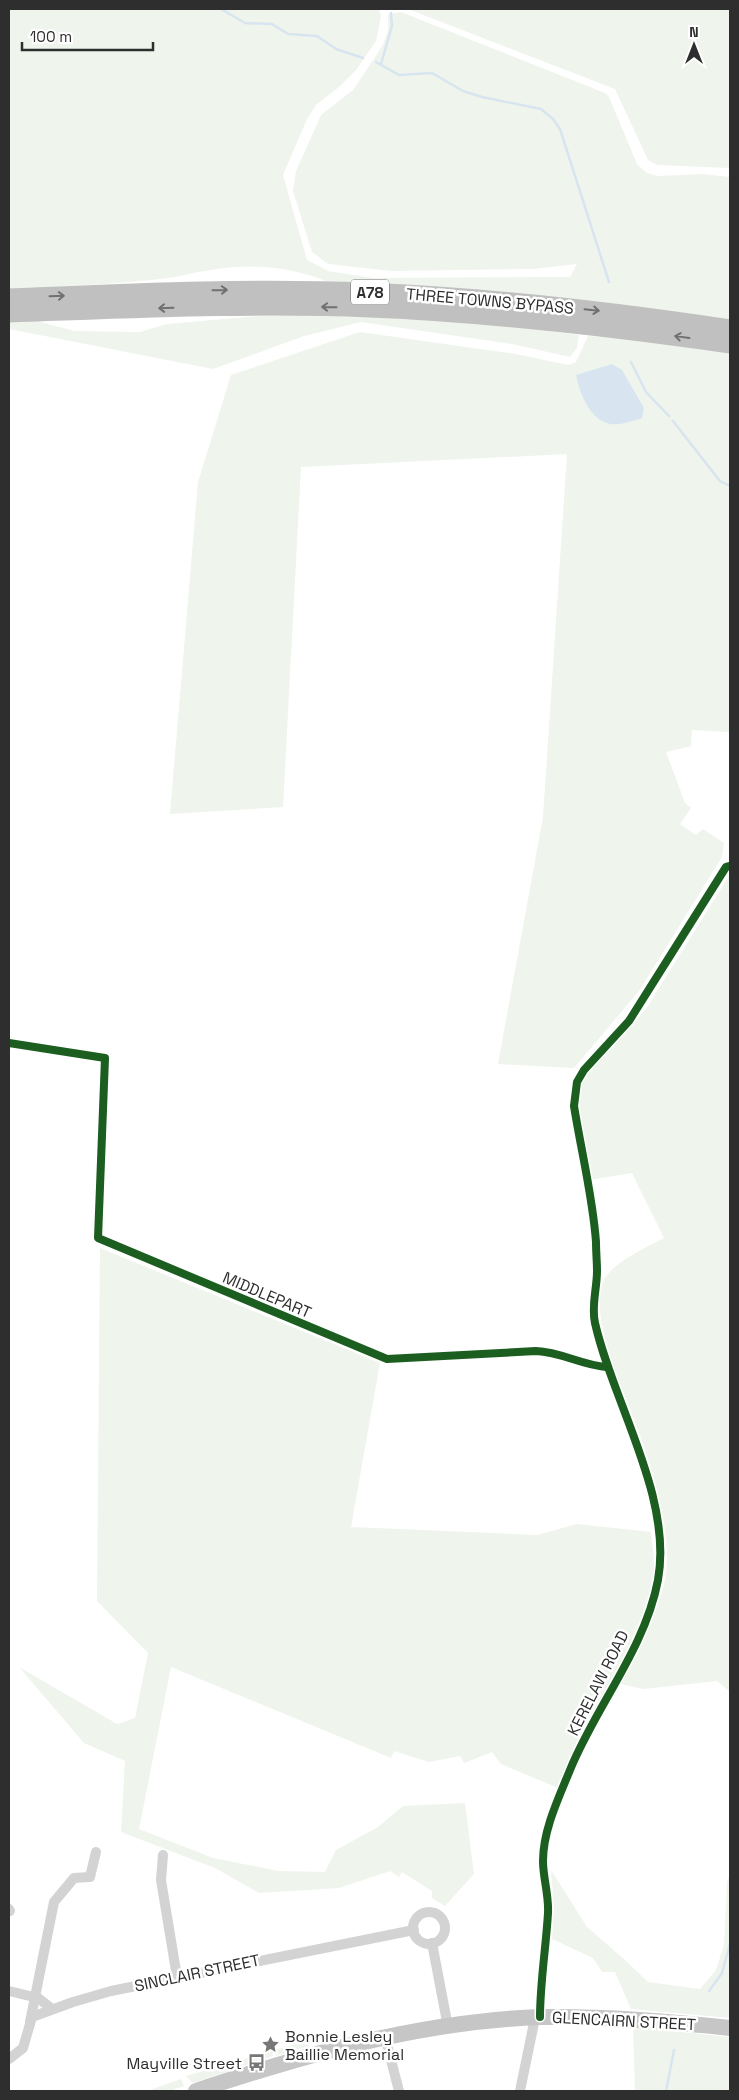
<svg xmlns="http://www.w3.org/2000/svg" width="739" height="2100" font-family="'Space Grotesk',sans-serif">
<rect width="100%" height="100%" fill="#fff"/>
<!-- green -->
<g fill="#eff4ec">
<path d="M9,9H379L381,16L376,41L356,70L339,87L316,105L307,119L283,175L307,260L328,271L373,278L570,277L577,264L533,269L391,271L328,264L312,252L293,191L296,171L321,115L353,90L383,45L388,30V14L401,12L605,93L609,97L637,164L647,173L658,176L702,174L730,177V320L333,284C296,268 257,263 217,269C198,271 180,277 161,279C110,284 60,287 9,289Z"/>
<polygon points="408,9 730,9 730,168 657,165 648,160 615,89"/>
<polygon points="295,313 489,323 579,335 577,348 570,357 512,344 361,322 304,336 213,369 9,329 9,322 40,322 75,331 140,332 167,324"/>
<polygon points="360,332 516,354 568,365 576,362 588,336 639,340 730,354 730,732 692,730 691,746 666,752 685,803 691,808 680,824 696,835 703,829 724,843 722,857 639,991 574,1068 498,1064 543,817 567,454 301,467 283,807 170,814 198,482 231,375"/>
<path d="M730,874V1692L717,1681L644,1689L620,1684C640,1644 669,1599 667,1552C665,1514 654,1474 641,1438C628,1398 588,1322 603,1282C610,1264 647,1247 664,1238L632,1173L589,1180L577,1107L583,1079L646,1009Z"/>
<path d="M100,1248L380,1363L351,1527L537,1535L577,1524L651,1532C652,1544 655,1558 654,1570C642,1649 583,1713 558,1788L501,1764L492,1752L464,1763L460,1756L429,1762L394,1751L391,1758L171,1667L139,1829L213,1858L279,1871L325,1872L336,1850L378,1827L403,1806L465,1803L474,1874L445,1906L432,1898V1891L402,1872L399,1877L390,1871L339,1888L259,1893L215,1868L121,1832L125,1761L84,1743L19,1667L117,1724L135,1718L148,1653L97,1601Z"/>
<polygon points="551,1870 587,1927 626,1961 648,1982 700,1989 716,1970 724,1945 727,1882 730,1874 730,2018 631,2009 615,1972 602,1972 593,1958 552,1939 554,1908"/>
<polygon points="633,2027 730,2037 730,2091 635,2091"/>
<polygon points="308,2041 309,2046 276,2056 274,2050"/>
<polygon points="272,2051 273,2056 235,2069 231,2063"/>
<polygon points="227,2064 229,2071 193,2083 186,2076"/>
<polygon points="181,2079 184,2086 170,2091 150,2090"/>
</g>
<!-- water -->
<path fill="#d8e5f0" d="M612,364L622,370L644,408L642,418C632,421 616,427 607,423C589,418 579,391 576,375Z"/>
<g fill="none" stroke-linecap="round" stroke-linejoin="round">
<!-- stream -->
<g stroke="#d8e5f0" stroke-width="2.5">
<polyline points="221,9 245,23 272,24 288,34 317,36 336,49 363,58"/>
<polyline points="376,62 399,75 432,73 463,91 482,97 541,109 553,119 560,129 609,282"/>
<polyline points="381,64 392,26 391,13"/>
<polyline points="631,362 646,392 669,416"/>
<polyline points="673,421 720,481 730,486"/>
<polyline points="709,1991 722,1973 730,1944"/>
<polyline points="666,2091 674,2050"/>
</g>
<!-- street -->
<g stroke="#d3d3d3" stroke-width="10">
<path d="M9,1043L105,1058L98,1238L387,1359L536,1351C561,1352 582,1365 606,1367"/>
<polyline points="163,1855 161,1880 177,1977"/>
<polyline points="9,1909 10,1911"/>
<circle cx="429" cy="1928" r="16"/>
<polyline points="432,1943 448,2027"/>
<polyline points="9,1991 38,1998 52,2009"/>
<path d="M540,2017C540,1983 546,1947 548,1913C549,1895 543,1878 543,1861C543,1830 559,1797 570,1770C596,1706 645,1649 658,1580C673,1497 613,1403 595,1323C591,1306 597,1289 597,1271C597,1262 596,1252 596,1242C593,1198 581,1150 574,1106L577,1082L584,1070L629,1021L726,867L730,866"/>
<polyline points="30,2022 54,1902 74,1878 90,1877 96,1852"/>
<polyline points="385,2037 399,2091"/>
<polyline points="9,2059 23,2048 32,2017 73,2002 111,1991 414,1930"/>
<polyline points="520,2091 535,2018"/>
</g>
<!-- primary -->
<path stroke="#c6c6c6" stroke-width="16" d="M196,2091C307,2054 422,2021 541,2017C604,2016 667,2021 730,2028"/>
<!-- highway -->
<g stroke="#c0c0c0" stroke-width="19">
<path d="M9,298C128,293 247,287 367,292C489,297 610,311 730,329"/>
<path d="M9,313C129,309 250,303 370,308C491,313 611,327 730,344"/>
</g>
<defs>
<g id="cycleway">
<path d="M9,1043L105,1058L98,1238L387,1359L536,1351C561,1352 582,1365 606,1367"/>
<path d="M540,2017C540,1983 546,1947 548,1913C549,1895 543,1878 543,1861C543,1830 559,1797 570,1770C596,1706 645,1649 658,1580C673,1497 613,1403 595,1323C591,1306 597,1289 597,1271C597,1262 596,1252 596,1242C593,1198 581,1150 574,1106L577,1082L584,1070L629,1021L726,867L730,866"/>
</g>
</defs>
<!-- cycleway casing -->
<use href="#cycleway" stroke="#fff" stroke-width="11"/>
<!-- cycleway -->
<use href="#cycleway" stroke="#1b5e20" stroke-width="8"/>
</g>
<!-- one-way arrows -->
<defs><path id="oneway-shaft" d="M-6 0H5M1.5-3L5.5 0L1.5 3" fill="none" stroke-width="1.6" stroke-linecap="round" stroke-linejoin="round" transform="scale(1.25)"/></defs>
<g stroke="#707070">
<use href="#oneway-shaft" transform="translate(220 290) rotate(-1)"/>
<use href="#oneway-shaft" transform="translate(57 296) rotate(-2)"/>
<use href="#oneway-shaft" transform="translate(329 307) rotate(-179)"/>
<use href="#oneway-shaft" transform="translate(166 308) rotate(178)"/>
<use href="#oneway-shaft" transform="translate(592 310) rotate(6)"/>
<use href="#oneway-shaft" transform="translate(682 337) rotate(-172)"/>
</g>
<!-- icons -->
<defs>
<symbol id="sight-bare" viewBox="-9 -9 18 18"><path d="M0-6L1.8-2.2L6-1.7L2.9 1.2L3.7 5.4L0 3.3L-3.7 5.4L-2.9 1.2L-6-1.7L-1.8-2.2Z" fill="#777" stroke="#fff" stroke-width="2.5" paint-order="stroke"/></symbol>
<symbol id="bus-bare" viewBox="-9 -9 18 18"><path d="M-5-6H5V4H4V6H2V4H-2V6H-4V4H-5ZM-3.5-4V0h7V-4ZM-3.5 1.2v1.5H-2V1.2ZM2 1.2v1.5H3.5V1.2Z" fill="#777" stroke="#fff" stroke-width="2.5" paint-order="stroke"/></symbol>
</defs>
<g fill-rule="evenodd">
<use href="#sight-bare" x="258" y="2032" width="25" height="25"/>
<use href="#bus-bare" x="244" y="2050" width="25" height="25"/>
</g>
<g text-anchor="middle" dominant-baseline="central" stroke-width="5" stroke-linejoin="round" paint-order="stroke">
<!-- shield labels -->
<rect fill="#fff" stroke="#6d6d6d" stroke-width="1" x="351" y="279.5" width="38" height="25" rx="4"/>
<g font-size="15" font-weight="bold" fill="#2e2e2e">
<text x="370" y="292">A78</text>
</g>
<!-- street labels -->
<g font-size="16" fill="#2e2e2e" stroke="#fff">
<text transform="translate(490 301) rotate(5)">THREE TOWNS BYPASS</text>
<text transform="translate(267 1295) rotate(23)">MIDDLEPART</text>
<text transform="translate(598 1683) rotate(-63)">KERELAW ROAD</text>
<text transform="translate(197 1973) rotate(-12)">SINCLAIR STREET</text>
<text transform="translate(624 2021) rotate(3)">GLENCAIRN STREET</text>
</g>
<!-- poi labels -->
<g font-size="16" fill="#2e2e2e" stroke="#fff" text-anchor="start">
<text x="285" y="2036">Bonnie Lesley<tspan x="285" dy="18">Baillie Memorial</tspan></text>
<text x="242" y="2063" text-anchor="end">Mayville Street</text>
</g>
</g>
<!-- border -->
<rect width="739" height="2100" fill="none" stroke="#2e2e2e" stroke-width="20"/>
<!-- north arrow -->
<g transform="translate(694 45)" stroke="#ffffff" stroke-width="4" paint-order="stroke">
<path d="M0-4L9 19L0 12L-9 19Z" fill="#2e2e2e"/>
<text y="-8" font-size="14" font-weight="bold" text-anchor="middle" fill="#2e2e2e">N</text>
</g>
<!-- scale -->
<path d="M22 42v8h131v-8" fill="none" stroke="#2e2e2e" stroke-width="2.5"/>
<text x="30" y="42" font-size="15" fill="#2e2e2e" stroke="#ffffff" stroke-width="4" paint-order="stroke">100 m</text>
</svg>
